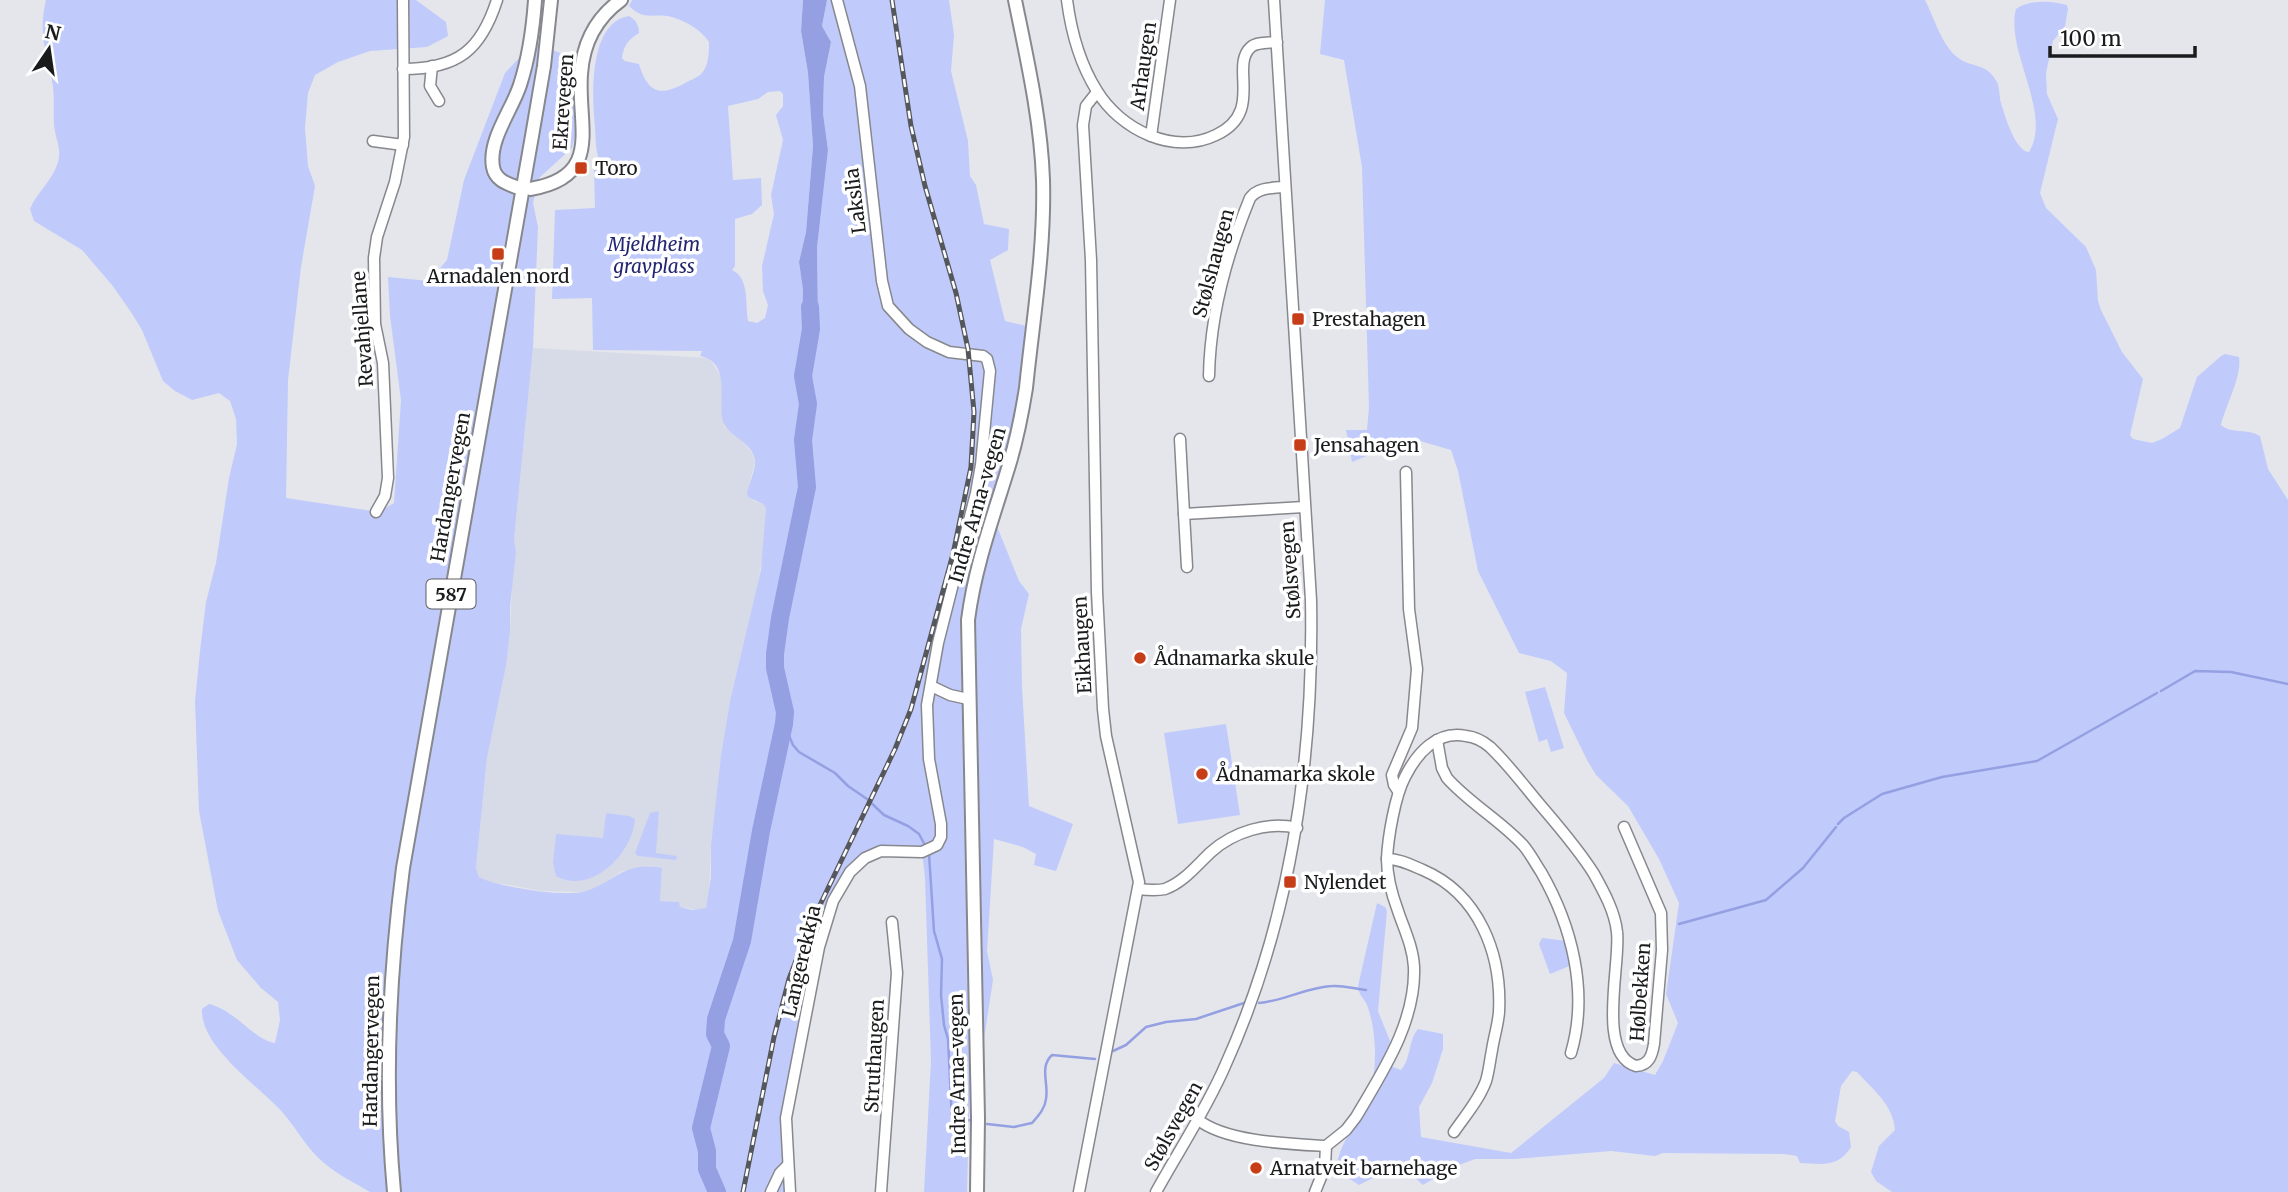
<svg xmlns="http://www.w3.org/2000/svg" width="2288" height="1192" font-family="Merriweather,serif">
<rect width="100%" height="100%" fill="#e4e6ec"/>
<!-- built -->
<polygon fill="#d7dbe7" points="533,348 709,358 722,378 724,426 742,440 753,455 755,462 747,493 754,501 763,504 766,508 764,546 755,603 730,701 721,755 711,844 709,894 706,908 702,910 679,907 678,902 660,901 662,868 650,866 622,871 602,885 583,892 542,891 487,881 479,877 476,868 487,758 506,666 510,632 514,540"/>
<!-- green -->
<g fill="#c0cbfc" fill-rule="evenodd">
<path d="M46,0H416L446,22L448,36L427,47L370,51L338,62L315,75L308,93L305,128L308,166L315,186L301,267L288,380L286,498L379,512L394,503L401,400L390,316L388,277L429,281L447,260L464,180L505,73L534,42L572,58L575,135L572,148L539,178L533,203L538,227L533,348L514,540L516,552L510,607V632L506,666L487,758L476,868L479,877C498,887 566,898 586,891C618,880 624,861 662,868L660,901L679,902L680,907L692,910L706,908L711,877V844L721,755L730,701L761,570L766,508L763,504L748,497L747,493C749,483 756,470 755,460C752,440 724,436 722,417C719,396 730,362 700,356L702,351L593,350L592,298L552,299L555,210L595,208L594,170L604,169C595,156 596,143 595,127C592,98 588,22 629,16C636,20 639,25 639,33C628,40 624,45 622,58L625,61L639,64C648,94 661,97 687,82C691,80 698,77 701,74C709,66 709,52 709,42C701,30 686,21 672,17C653,12 645,22 629,6L632,0H803L801,31L808,73L813,146L806,232L799,262L803,290L802,319L818,318L817,248L828,150L823,113L824,77L831,42L822,26L827,0H949L954,35L951,71L968,141L970,176L976,185L984,224L1009,229L1008,250L990,260L1005,321L1027,326L1015,422L990,509L1019,581L1029,594L1021,629L1022,687L1029,806L1073,824L1056,871L1034,865L1036,854L1023,847L994,839L987,951L993,980L984,1039L971,1046L967,1192H924L931,1061L925,878L922,852L891,851L865,858L833,901L789,1099L790,1192H370C355,1183 338,1175 324,1163C307,1149 297,1129 283,1113C259,1086 200,1047 202,1009L209,1004C237,1011 252,1039 275,1043L280,1020L278,1002L261,988L237,960L218,911L199,811L195,701L200,651L206,602L216,563L229,478L237,444L236,419L230,401L219,393L192,400L175,391L163,381L142,330L131,312L112,285L82,250L34,221L30,209C37,192 53,180 58,162C62,150 55,137 54,125C53,110 55,95 52,81C46,49 38,34 46,0ZM780,91L783,94V106L776,115L783,140L771,195L774,214L762,266L763,291L768,305L765,318L757,323L748,321C745,305 750,278 732,270L735,266V219L752,214L762,205L761,178L733,180L728,106L758,99L768,92Z"/>
<path d="M1325,0H1925C1934,17 1941,44 1957,57C1970,68 1987,62 1997,82C2000,89 1999,96 2001,103C2005,116 2015,151 2029,152C2053,113 2005,51 2016,9C2028,0 2051,0 2067,5L2068,9L2065,26L2053,41L2046,73L2047,94L2058,119L2040,193L2046,208L2086,247L2096,270L2098,301L2101,310L2122,352L2143,379L2130,435L2133,439L2152,443L2162,439L2180,428L2197,377L2221,356L2225,354L2239,357C2242,377 2226,404 2221,425C2231,434 2247,428 2260,436L2268,469L2288,500V1192H1892L1876,1181L1871,1172L1879,1146L1895,1130C1893,1104 1873,1090 1857,1072L1852,1071L1841,1086L1835,1121L1838,1126L1849,1132L1851,1147C1838,1168 1822,1164 1800,1163L1797,1156L1784,1154L1663,1153L1655,1156L1611,1151L1515,1159H1475L1451,1168L1423,1185L1400,1164L1359,1185L1336,1170C1339,1139 1365,1115 1372,1086C1377,1061 1376,1029 1367,1005C1364,998 1358,994 1358,986L1377,903L1385,907L1387,911L1378,1011L1390,1041L1385,1056L1388,1065L1401,1070C1411,1059 1408,1041 1418,1029L1443,1034V1049L1432,1083L1419,1107L1421,1137L1511,1153L1604,1078L1614,1063L1655,1075L1663,1061L1678,1023L1666,994L1679,903L1659,859L1628,806L1596,775L1587,760L1564,713L1567,673L1551,661L1519,653L1478,571L1458,471L1451,450L1410,438L1352,462L1346,430H1367L1369,408L1362,167L1344,60L1320,54Z"/>
<polygon points="1545,687 1564,748 1551,752 1547,739 1539,742 1525,692"/>
<polygon points="1226,724 1240,815 1178,824 1164,733"/>
<polygon points="659,811 656,853 677,856 676,860 638,856 635,853 650,813"/>
<path d="M606,813L629,816L635,819C633,853 591,896 556,876L553,863L556,834L603,838Z"/>
<polygon points="1542,938 1567,941 1572,965 1550,974 1539,944"/>
</g>
<!-- water -->
<polygon fill="#94a0e2" points="803,0 827,0 822,26 831,42 824,77 823,113 828,150 817,248 818,318 815,328 806,327 802,319 803,290 799,262 806,232 813,146 808,73 801,31"/>
<g fill="none" stroke-linecap="round" stroke-linejoin="round">
<!-- stream -->
<g stroke="#94a0e2" stroke-width="2.5">
<polyline points="2161,691 2195,671 2231,672 2288,684"/>
<polyline points="784,724 793,745 799,752 835,773 848,786 867,799 884,815 908,826 919,834 926,847"/>
<polyline points="1838,824 1844,818 1882,794 1942,777 2037,761 2157,693"/>
<polyline points="929,854 934,931 942,959 941,995 944,1025 948,1039 952,1121 973,1120"/>
<polyline points="1679,924 1766,900 1803,868 1836,827"/>
<path d="M1259,1003C1284,1001 1307,987 1332,986C1343,985 1355,989 1366,990"/>
<polyline points="1113,1051 1126,1045 1146,1027 1166,1022 1196,1019 1244,1003"/>
<path d="M987,1124L1014,1127L1032,1123C1038,1116 1045,1109 1046,1099C1049,1084 1039,1067 1052,1055L1095,1059"/>
</g>
<!-- river -->
<polyline stroke="#94a0e2" stroke-width="18" points="717,1192 707,1169 707,1151 701,1128 721,1046 715,1034 716,1019 742,941 761,831 784,724 785,712 775,668 775,654 780,618 807,487 803,440 808,404 803,376 811,329 810,307"/>
<defs>
<g id="minor">
<path d="M1067,0C1071,31 1080,64 1097,91C1120,129 1173,156 1216,135C1265,112 1229,66 1251,47C1257,42 1268,43 1277,42"/>
<polyline points="432,66 430,86 439,101"/>
<path d="M403,69C458,69 481,50 497,0"/>
<polyline points="1151,136 1170,0"/>
<polyline points="373,141 403,145"/>
<path d="M1209,376C1210,315 1227,254 1250,198C1258,187 1273,188 1285,187"/>
<polyline points="1180,439 1184,514"/>
<polyline points="376,512 385,496 388,478 383,363 375,324 374,258 377,237 395,182 404,137 403,0"/>
<polyline points="1187,567 1184,514 1304,507"/>
<polyline points="931,686 950,695 968,699"/>
<path d="M1437,740L1442,768L1447,778C1469,803 1500,820 1523,845C1530,853 1535,863 1541,872C1572,926 1589,992 1571,1053"/>
<polyline points="1398,791 1394,785 1392,775 1412,728 1417,669 1409,609 1406,472"/>
<path d="M1387,859C1400,859 1411,865 1423,870C1479,894 1502,954 1499,1012C1498,1025 1494,1037 1492,1050C1490,1060 1489,1071 1486,1081C1479,1100 1465,1116 1454,1132"/>
<path d="M1138,889C1147,890 1156,891 1165,889C1184,882 1197,865 1211,852C1233,832 1268,821 1297,828"/>
<path d="M1197,1119C1225,1142 1290,1144 1326,1146L1346,1130L1356,1117C1383,1071 1416,1022 1414,967C1413,947 1404,929 1398,911C1392,895 1387,876 1387,859C1388,837 1395,796 1405,777C1417,753 1437,730 1466,736C1475,737 1483,741 1490,747C1509,765 1525,787 1542,807C1560,828 1579,850 1594,874C1604,892 1615,912 1617,932C1621,963 1596,1054 1636,1066C1649,1065 1652,1056 1654,1044L1662,950L1661,913L1624,827"/>
<polyline points="771,1192 780,1173 787,1166"/>
<polyline points="790,1192 786,1118 819,947 833,901 850,872 865,858 881,851 922,852 937,845 941,837 941,824 929,759 927,705 938,643 976,493 981,465 990,371 987,359 983,356 949,352 927,342 909,329 888,306 882,281 860,86 837,0"/>
<polyline points="881,1192 897,973 892,922"/>
<polyline points="1079,1192 1139,882 1106,736 1103,709 1097,592 1091,260 1083,125 1086,106 1097,92"/>
<path d="M1156,1192C1179,1150 1206,1110 1225,1066C1291,920 1314,760 1311,600L1274,0"/>
<polyline points="1315,1192 1325,1167 1326,1146"/>
</g>
<g id="major">
<path d="M516,187C505,183 495,179 493,167C488,140 512,110 520,85C529,57 533,29 535,0"/>
<path d="M530,189C604,177 577,126 581,74C583,44 596,18 621,0"/>
<path d="M394,1192C384,1083 389,976 403,868L532,136L544,66L551,0"/>
<path d="M977,1192L978,1118L968,620C975,565 994,515 1010,462C1017,438 1022,413 1026,388C1033,319 1045,249 1043,180C1041,120 1027,59 1015,0"/>
</g>
</defs>
<!-- minor casing -->
<use href="#minor" stroke="#87888d" stroke-width="13"/>
<!-- major casing -->
<use href="#major" stroke="#87888d" stroke-width="16"/>
<!-- minor -->
<use href="#minor" stroke="#fff" stroke-width="10"/>
<!-- major -->
<use href="#major" stroke="#fff" stroke-width="12"/>
<defs>
<polyline id="rail" points="743,1192 774,1037 789,979 807,932 895,749 911,709 953,554 971,467 974,412 968,349 956,293 925,186 911,126 892,0"/>
</defs>
<!-- rail casing -->
<use href="#rail" stroke="#56575a" stroke-width="5"/>
<!-- rail -->
<use href="#rail" stroke="#fff" stroke-width="2.5" stroke-dasharray="8" stroke-linecap="butt"/>
</g>
<!-- markers -->
<g fill="#c63d17" stroke="#fff" stroke-width="2.5">
<rect x="574" y="161" width="14" height="14" rx="3.5"/>
<rect x="491" y="247" width="14" height="14" rx="3.5"/>
<rect x="1291" y="312" width="14" height="14" rx="3.5"/>
<rect x="1293" y="438" width="14" height="14" rx="3.5"/>
<circle cx="1140" cy="658" r="7"/>
<circle cx="1202" cy="774" r="7"/>
<rect x="1283" y="875" width="14" height="14" rx="3.5"/>
<circle cx="1256" cy="1168" r="7"/>
</g>
<g text-anchor="middle" dominant-baseline="central" stroke-width="7" stroke-linejoin="round" paint-order="stroke">
<!-- shield labels -->
<rect fill="#fff" stroke="#5f5f61" stroke-width="2" x="426.5" y="579.5" width="49" height="29" rx="5"/>
<g font-size="18" font-weight="bold" fill="#1a1b1d">
<text x="451" y="594">587</text>
</g>
<!-- street labels -->
<g font-size="19" fill="#1a1b1d" stroke="#fff">
<text transform="translate(1143 66) rotate(-82)">Arhaugen</text>
<text transform="translate(563 102) rotate(-86)">Ekrevegen</text>
<text transform="translate(855 201) rotate(-97)">Lakslia</text>
<text transform="translate(1213 263) rotate(-75)">Stølshaugen</text>
<text transform="translate(362 329) rotate(-94)">Revahjellane</text>
<text transform="translate(450 487) rotate(-80)">Hardangervegen</text>
<text transform="translate(977 505) rotate(-74)">Indre Arna-vegen</text>
<text transform="translate(1290 570) rotate(-94)">Stølsvegen</text>
<text transform="translate(1082 645) rotate(-93)">Eikhaugen</text>
<text transform="translate(801 961) rotate(-77)">Langerekkja</text>
<text transform="translate(1640 992) rotate(-86)">Hølbekken</text>
<text transform="translate(371 1051) rotate(-89)">Hardangervegen</text>
<text transform="translate(874 1056) rotate(-87)">Struthaugen</text>
<text transform="translate(957 1074) rotate(-91)">Indre Arna-vegen</text>
<text transform="translate(1173 1126) rotate(-61)">Stølsvegen</text>
</g>
<!-- poi labels -->
<g font-size="19" fill="#1a1b1d" stroke="#fff" text-anchor="start">
<text x="595" y="168">Toro</text>
<text x="498" y="276" text-anchor="middle">Arnadalen nord</text>
<text x="1312" y="319">Prestahagen</text>
<text x="1314" y="445">Jensahagen</text>
<text x="1154" y="658">Ådnamarka skule</text>
<text x="1216" y="774">Ådnamarka skole</text>
<text x="1304" y="882">Nylendet</text>
<text x="1270" y="1168">Arnatveit barnehage</text>
</g>
<!-- park labels -->
<g font-size="19" font-style="italic" fill="#242671" stroke="#fff">
<text x="654" y="244">Mjeldheim<tspan x="654" dy="22">gravplass</tspan></text>
</g>
</g>
<!-- north arrow -->
<g transform="translate(49 49) rotate(13)" stroke="#ffffff" stroke-width="5" paint-order="stroke">
<path d="M0-5L12 26L0 18L-12 26Z" fill="#1a1b1d"/>
<text y="-10" font-size="19" font-weight="bold" text-anchor="middle" fill="#1a1b1d">N</text>
</g>
<!-- scale -->
<path d="M2050 46v10h145v-10" fill="none" stroke="#1a1b1d" stroke-width="3.5"/>
<text x="2060" y="46" font-size="21" fill="#1a1b1d" stroke="#ffffff" stroke-width="5" paint-order="stroke">100 m</text>
</svg>
